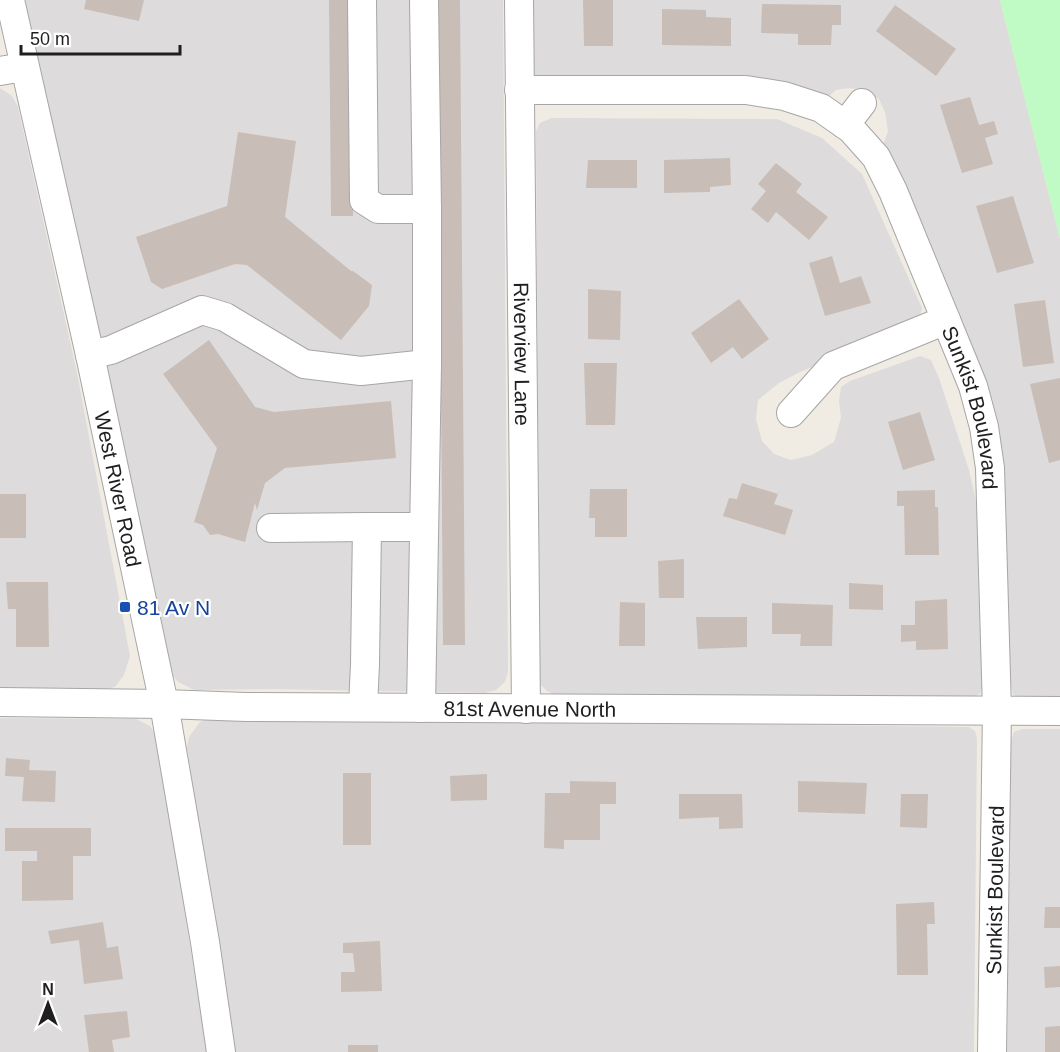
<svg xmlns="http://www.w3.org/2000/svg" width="1060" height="1052" font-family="Helvetica,sans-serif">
<rect width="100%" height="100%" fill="#f0ece4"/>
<!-- residential -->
<g fill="#dddbdb">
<polygon points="22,0 503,0 508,672 505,682 496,690 485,693 272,689 194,690 178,682 171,673"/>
<polygon points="533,0 1000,0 1060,239 1060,699 1020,700 1013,694 1011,685 1005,528 999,464 880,154 888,131 885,112 879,99 863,90 849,88 836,90 827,98 533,78"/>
<polygon points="0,88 12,96 18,107 77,373 130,656 124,675 115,687 106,689 0,688"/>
<polygon points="552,118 777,119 822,138 862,174 922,308 919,319 912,326 800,372 779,383 758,400 756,419 762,441 774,454 791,460 812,455 834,442 841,418 839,401 841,387 850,381 920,356 931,360 939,378 969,470 979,514 983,685 980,694 973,697 555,695 547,691 540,684 536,131 540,123"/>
<polygon points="0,718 136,719 150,726 157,738 207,1052 0,1052"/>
<polygon points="211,718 969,727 975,731 977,738 974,1052 234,1052 187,747 189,737 200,722"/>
<polygon points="1022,729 1060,729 1060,1052 1007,1052 1011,741 1014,732"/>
</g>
<!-- park -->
<polygon fill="#c0fbc5" points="1000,0 1060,0 1060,239"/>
<!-- building -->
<g fill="#c8beb7">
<polygon points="86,0 144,0 139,21 84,9"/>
<polygon points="329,0 352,0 353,216 331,216"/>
<polygon points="438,0 460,0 465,645 443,645"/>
<polygon points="583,0 613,0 613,46 584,46"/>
<polygon points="762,4 841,5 841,25 832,25 831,45 798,45 798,34 761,33"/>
<polygon points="895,5 956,49 936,76 876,31"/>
<polygon points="662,9 706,10 706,17 731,18 731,46 662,45"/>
<polygon points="970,97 979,125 994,121 998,134 985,138 993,164 962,173 940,105"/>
<polygon points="238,132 296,141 285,217 351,271 353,271 372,285 369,306 341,340 247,265 235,264 162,289 151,282 136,237 227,206"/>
<polygon points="730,158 731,185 710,187 710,192 664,193 664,160"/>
<polygon points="588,160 637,160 637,188 586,188"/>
<polygon points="776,163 802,184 796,192 828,217 809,240 776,212 768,223 751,209 766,191 758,184"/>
<polygon points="1013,196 1034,263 997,273 976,206"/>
<polygon points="832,256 840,283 861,276 871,303 825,316 809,263"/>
<polygon points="588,289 621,291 620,340 588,339"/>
<polygon points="739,299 769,339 742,359 733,347 711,363 691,333"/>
<polygon points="1045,300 1054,363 1023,367 1014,304"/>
<polygon points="209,340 255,407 274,412 391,401 396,458 285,468 265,483 257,510 255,503 245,542 218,534 210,535 203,525 194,522 217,448 163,374"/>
<polygon points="584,363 617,363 615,425 586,425"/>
<polygon points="1060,378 1060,460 1049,463 1030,384"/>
<polygon points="920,412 935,460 903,470 888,422"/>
<polygon points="742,483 778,494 774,504 793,510 785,535 723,516 729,498 737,499"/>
<polygon points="590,489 627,489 627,537 595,537 595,518 589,518"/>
<polygon points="935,490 935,507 938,507 939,555 905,555 904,506 897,506 897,491"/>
<rect x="0" y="494" width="26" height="44"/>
<polygon points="684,559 684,598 659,598 658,561"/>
<polygon points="6,582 48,582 49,647 16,647 16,609 8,609"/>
<polygon points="849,583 883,585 883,610 849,609"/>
<polygon points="947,599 948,649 916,650 916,641 901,642 901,625 915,625 915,601"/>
<polygon points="620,602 645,603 645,646 619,646"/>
<polygon points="772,603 833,605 832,646 800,646 801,634 772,634"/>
<polygon points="696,617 747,617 747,647 698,649"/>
<polygon points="6,758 30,760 29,770 56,771 55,802 22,801 24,777 5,776"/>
<rect x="343" y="773" width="28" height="72"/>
<polygon points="487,774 487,800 451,801 450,776"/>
<polygon points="570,781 616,782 616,804 600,804 600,840 564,840 564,849 544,848 545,793 570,793"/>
<polygon points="798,781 867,783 865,814 798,812"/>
<polygon points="679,794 742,794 743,828 719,829 719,817 679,819"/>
<polygon points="901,794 928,794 927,828 900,827"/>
<polygon points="5,828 91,828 91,856 73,856 73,900 22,901 22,861 37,861 37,851 5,851"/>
<polygon points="934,902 935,924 927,924 928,975 897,975 896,904"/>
<polygon points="1045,907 1060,907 1060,928 1044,928"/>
<polygon points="103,922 107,948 118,946 123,979 84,984 79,940 51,944 48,931"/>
<polygon points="380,941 382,991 341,992 341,972 355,972 353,953 343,953 343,943"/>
<polygon points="1060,966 1060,987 1045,988 1044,967"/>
<polygon points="127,1011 130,1037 112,1040 114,1052 89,1052 84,1015"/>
<polygon points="1060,1026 1060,1052 1045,1052 1045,1027"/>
<rect x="348" y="1045" width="30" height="7"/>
</g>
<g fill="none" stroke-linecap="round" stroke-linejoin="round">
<defs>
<g id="minor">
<path id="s1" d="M10,0L90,355L164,704L205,942L221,1052"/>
<polyline points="362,0 364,200 378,209 427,209"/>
<path id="s2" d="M519,0L526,709"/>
<polyline points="0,71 24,67"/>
<path id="s3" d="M519,90H746L784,96L821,108L851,129L876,157L893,191L973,386L984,427L990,468L997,710L992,1052"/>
<polyline points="845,125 862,103"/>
<polyline points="90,355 111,350 202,310 225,317 304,364 361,371 427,364"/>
<polyline points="791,413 833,366 946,320"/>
<polyline points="271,528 367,527"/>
<path id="s4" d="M0,702L164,704L246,707L1060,711"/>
<polyline points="363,707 365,664 367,527 424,527"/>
<polyline points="421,708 427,364 427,209 424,0"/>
</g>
</defs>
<!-- minor casing -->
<use href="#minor" stroke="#a6a6a6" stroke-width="30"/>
<!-- minor -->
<use href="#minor" stroke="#fff" stroke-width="28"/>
</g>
<!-- markers -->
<rect fill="#1a4fb4" stroke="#fff" stroke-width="2" x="119" y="601" width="12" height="12" rx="3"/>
<g text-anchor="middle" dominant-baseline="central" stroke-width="4.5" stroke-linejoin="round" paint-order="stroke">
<!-- street labels -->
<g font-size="21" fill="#1f1f1f" stroke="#fff">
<text stroke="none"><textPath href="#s2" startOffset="354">Riverview Lane</textPath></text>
<text stroke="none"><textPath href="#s3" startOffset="648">Sunkist Boulevard</textPath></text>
<text stroke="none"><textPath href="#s1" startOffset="501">West River Road</textPath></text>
<text stroke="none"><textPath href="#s4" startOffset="530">81st Avenue North</textPath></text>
<text transform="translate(995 890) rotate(-89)">Sunkist Boulevard</text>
</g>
<!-- transit labels -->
<g font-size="21" fill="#164399" stroke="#fff" text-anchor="start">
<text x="137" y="607">81 Av N</text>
</g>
</g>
<!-- north arrow -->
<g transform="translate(48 1004)" stroke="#ffffff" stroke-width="4.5" paint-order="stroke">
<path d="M0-4.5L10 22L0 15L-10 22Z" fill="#1f1f1f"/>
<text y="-9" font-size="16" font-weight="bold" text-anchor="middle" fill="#1f1f1f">N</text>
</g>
<!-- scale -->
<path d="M21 45v9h159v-9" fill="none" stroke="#1f1f1f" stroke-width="3"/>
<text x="30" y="45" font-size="18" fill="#1f1f1f" stroke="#ffffff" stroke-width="4.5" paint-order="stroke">50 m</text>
</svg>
